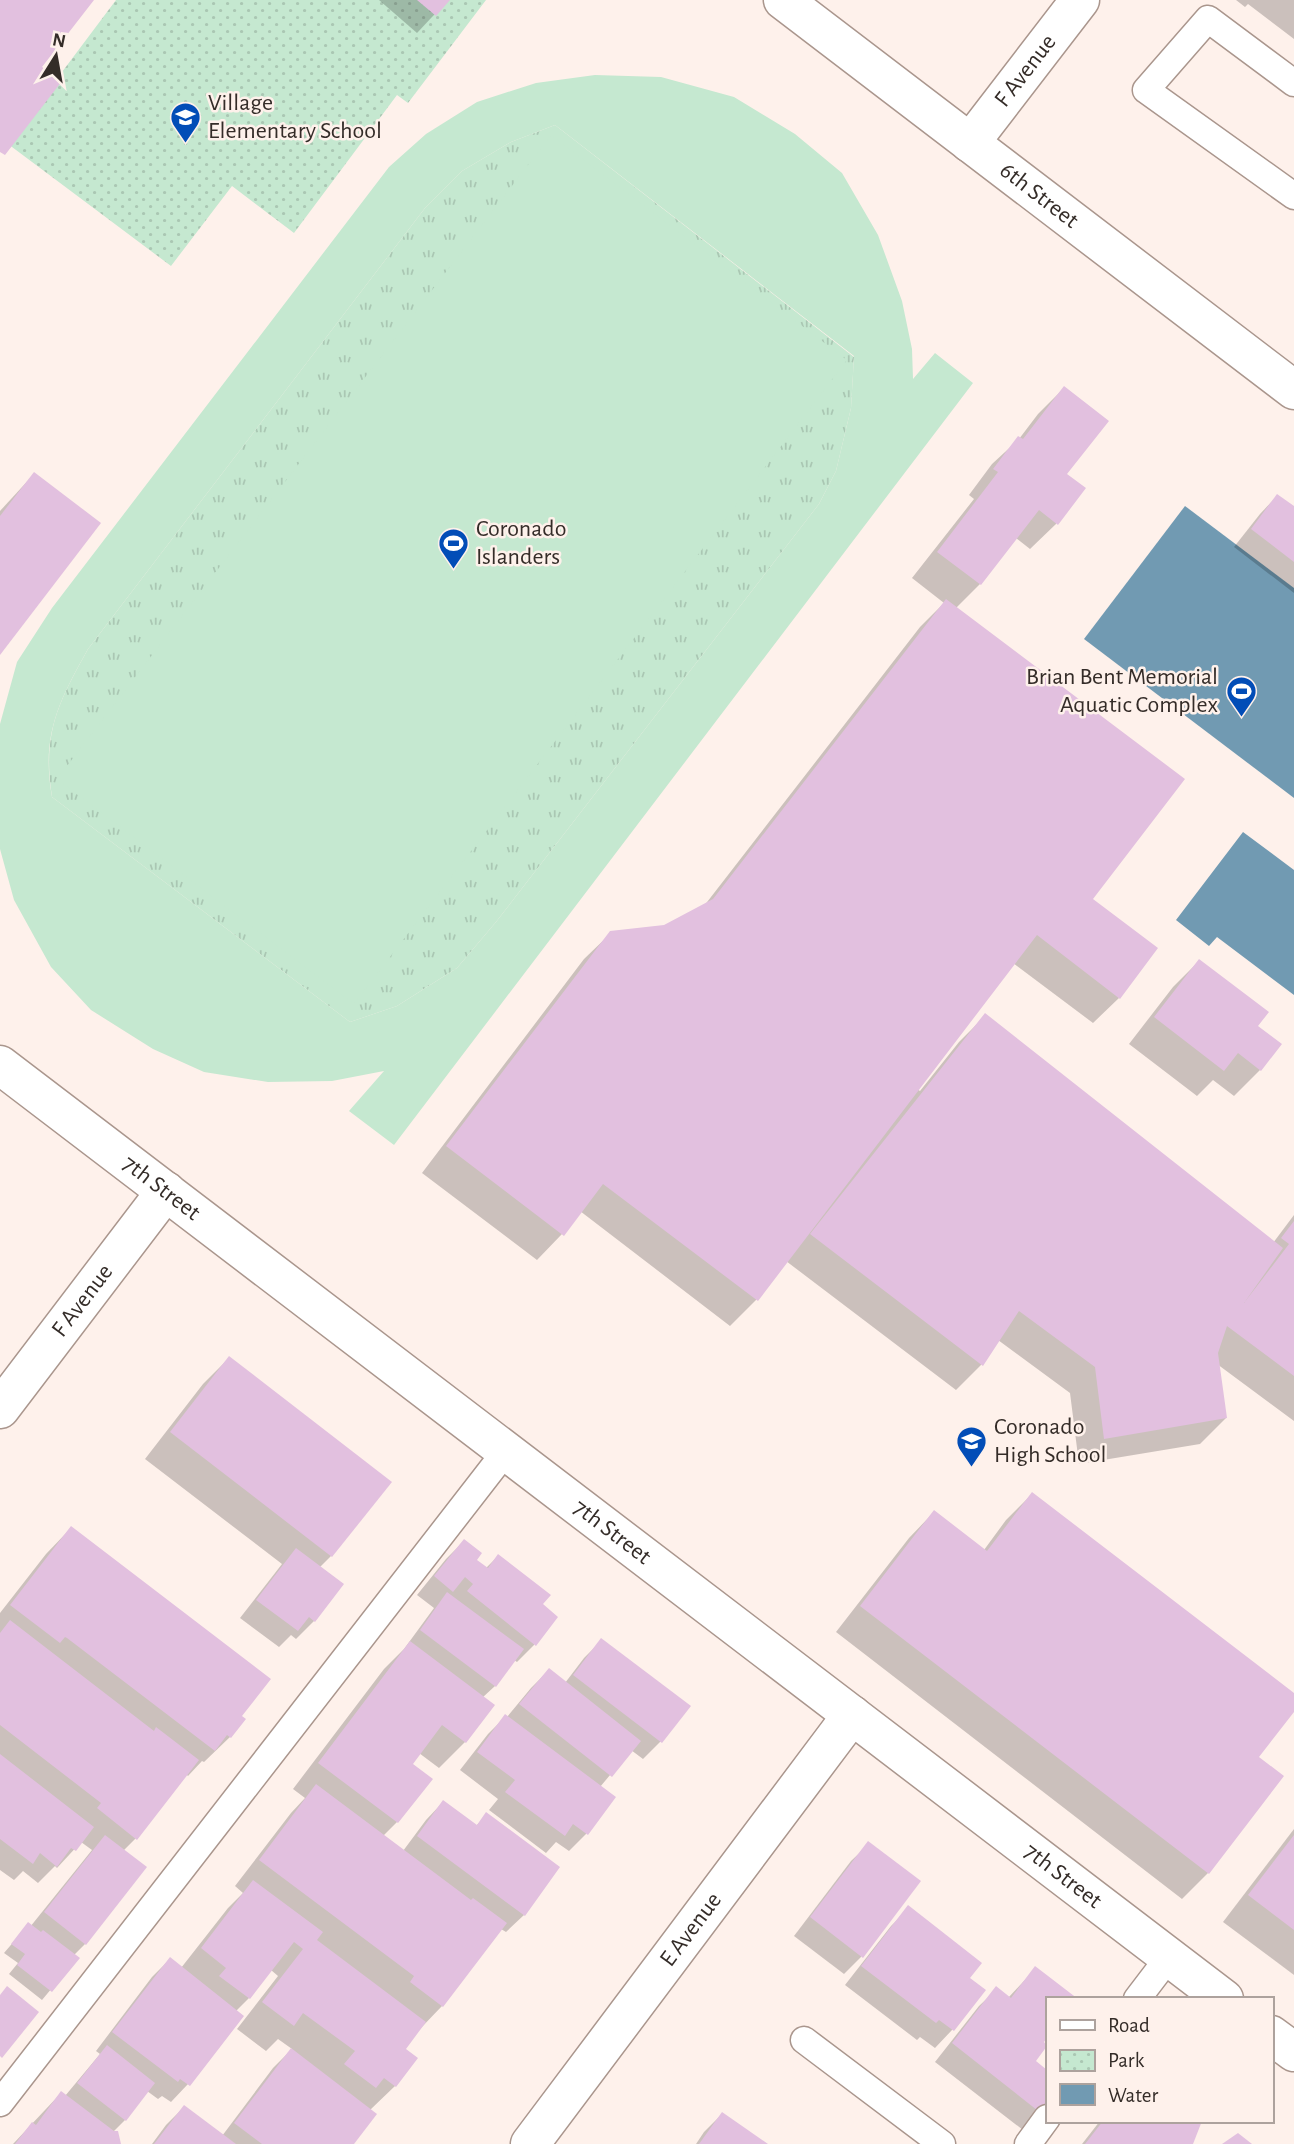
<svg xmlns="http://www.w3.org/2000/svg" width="1294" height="2144" font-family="'Alegreya Sans',sans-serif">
<defs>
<pattern id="grass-tufts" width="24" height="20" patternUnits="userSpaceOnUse" patternTransform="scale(1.75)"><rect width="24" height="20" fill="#c5e8d0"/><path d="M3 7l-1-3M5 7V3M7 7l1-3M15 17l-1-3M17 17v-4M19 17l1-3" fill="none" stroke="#aac7b3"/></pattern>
<pattern id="park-dots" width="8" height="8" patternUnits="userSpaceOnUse" patternTransform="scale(1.75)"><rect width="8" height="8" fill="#c5e8d0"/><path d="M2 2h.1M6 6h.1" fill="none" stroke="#aac7b3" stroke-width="1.8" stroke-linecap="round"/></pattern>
</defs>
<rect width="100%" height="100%" fill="#fef1eb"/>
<!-- grass -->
<path fill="url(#grass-tufts)" d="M555,125L854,357L851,408L836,471L819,504L496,922L457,968L397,1006L350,1022L52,797C42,733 58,703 88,649L425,208L462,171L511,142Z"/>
<!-- park -->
<polygon fill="url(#park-dots)" points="116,0 486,0 408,103 397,95 294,233 232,186 171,266 8,144"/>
<!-- garden -->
<g fill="#c5e8d0" fill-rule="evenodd">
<path d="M595,75L661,77L734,97L795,134L842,173L878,235L902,301L912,349L913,379L935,353L973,383L394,1145L349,1111L384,1071L332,1081L268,1082L204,1072L153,1049L91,1010L51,967L14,900L0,849V724L17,662L52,608L389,167L426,134L477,102L536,83ZM555,125L854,356L851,408L836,471L819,504L496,922L457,968L397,1006L350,1022L52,797C41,735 59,701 88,649L425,208L462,171L511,142Z"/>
<polygon points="551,135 847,360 354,1004 57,779"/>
</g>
<!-- water -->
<g fill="#719ab2">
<polygon points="1185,506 1294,588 1294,798 1084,639"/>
<polygon points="1243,832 1294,870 1294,995 1217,937 1209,946 1176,920"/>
</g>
<!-- shadow -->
<g fill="#0003">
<polygon points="379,0 448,0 417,33"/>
<polygon points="1236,0 1294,0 1294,39 1248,4 1245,7"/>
<polygon points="1064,388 1065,474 1056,524 1030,549 1016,538 980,584 956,608 1091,900 1119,998 1093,1023 1013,963 917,1089 920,1091 959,1042 985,1016 1273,1243 1294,1215 1294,1421 1217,1364 1226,1418 1200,1444 1079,1464 1070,1393 998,1340 981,1365 956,1390 786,1261 756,1300 730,1326 580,1211 562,1234 537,1260 422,1173 584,959 611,933 664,927 704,906 920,627 944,603 912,578 974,499 969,495 992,464 1019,439 1038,414"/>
<polygon points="34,474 0,652 0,511"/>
<polygon points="1277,496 1294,508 1294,593 1234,547 1260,514"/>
<polygon points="1199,961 1256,1027 1279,1044 1260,1070 1234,1096 1213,1080 1197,1096 1129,1044 1173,987"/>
<polygon points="229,1358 389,1482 331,1556 319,1568 314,1621 296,1639 291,1635 279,1647 240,1618 282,1564 145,1459 203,1384"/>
<polygon points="1032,1494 1294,1695 1294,1709 1256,1757 1208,1873 1182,1899 836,1632 909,1538 934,1512 984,1550 1006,1520"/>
<polygon points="71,1528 240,1716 230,1737 204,1762 202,1761 188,1776 186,1774 136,1838 123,1851 144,1868 85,1944 74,1955 77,1958 42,2000 9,1974 18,1963 4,1953 28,1925 30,1927 92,1850 81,1842 57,1868 55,1866 38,1883 23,1871 14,1880 0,1870 0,1613 46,1554"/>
<polygon points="464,1541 474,1560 486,1568 498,1556 541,1605 534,1645 517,1662 514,1660 495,1686 482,1698 465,1742 439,1768 419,1753 410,1764 397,1822 383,1836 403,1851 426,1820 443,1802 476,1826 486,1815 524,1915 506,1932 501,1929 442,2006 419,2030 404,2049 395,2086 370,2110 352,2144 152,2144 166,2125 184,2107 222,2136 273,2068 292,2049 278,2039 266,2051 237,2029 278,1976 271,1970 249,1998 235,2012 188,2084 171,2102 162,2096 158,2099 147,2091 125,2120 111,2134 119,2144 13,2144 61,2093 65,2096 100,2054 96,2051 152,1977 170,1959 181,1968 228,1908 243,1893 235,1886 291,1813 305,1798 293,1789 384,1669 404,1649 434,1608 417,1595 446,1559"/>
<polygon points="601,1641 661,1741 643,1759 631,1750 600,1787 586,1834 569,1851 556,1842 546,1853 489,1810 498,1799 460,1770 488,1734 506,1716 507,1717 531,1688 549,1670 565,1683 584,1658"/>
<polygon points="1294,1829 1294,1975 1223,1922"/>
<polygon points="869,1844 861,1957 844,1974 794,1936 851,1861"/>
<polygon points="909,1908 968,1978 983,1990 952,2030 935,2048 920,2037 917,2040 845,1985 891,1926"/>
<polygon points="1035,1969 1047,1999 1047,2035 1033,2061 1047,2073 1047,2104 1023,2130 935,2062 979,2006 997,1989 1008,1998"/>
<polygon points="722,2114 765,2144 696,2144 704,2132"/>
<polygon points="1100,2121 1200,2121 1191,2144 1082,2144"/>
</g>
<!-- building -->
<g fill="#e2c0df">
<polygon points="0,0 94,0 42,67 62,81 5,155 0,152"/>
<polygon points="417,0 450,0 436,16"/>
<polygon points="1064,386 1109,421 1067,474 1086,488 1058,525 1039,510 981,585 937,552 998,472 993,469 1018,436 1023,439"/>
<polygon points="34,472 101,523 0,655 0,516"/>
<polygon points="1277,494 1294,506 1294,562 1251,529"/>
<polygon points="946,599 1185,779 1093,899 1158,948 1120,999 1037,935 758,1301 603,1184 564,1236 446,1146 610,931 664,925 713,899"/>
<polygon points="1199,959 1269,1012 1258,1026 1282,1044 1261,1071 1238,1053 1224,1071 1154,1017"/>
<polygon points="985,1013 1283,1248 1244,1303 1289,1244 1281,1238 1294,1221 1294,1376 1227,1326 1218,1353 1227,1418 1104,1439 1095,1367 1019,1311 983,1366 810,1234"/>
<polygon points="229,1356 392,1482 332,1557 170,1432"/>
<polygon points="1032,1492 1294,1693 1294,1712 1259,1757 1284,1776 1209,1874 860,1606 934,1510 987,1551"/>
<polygon points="71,1526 271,1679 242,1716 246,1719 231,1738 227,1735 215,1751 67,1638 65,1637 60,1643 10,1605"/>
<polygon points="464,1539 482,1553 477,1560 488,1568 498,1554 551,1595 543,1604 558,1617 536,1646 467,1591 473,1584 465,1577 453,1592 434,1576"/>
<polygon points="296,1548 344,1584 315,1622 309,1617 298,1631 256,1600"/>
<polygon points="447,1592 524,1649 496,1687 420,1630"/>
<polygon points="10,1620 154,1731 156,1727 199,1760 137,1840 97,1808 101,1803 0,1725 0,1633"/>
<polygon points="601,1638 691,1706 662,1743 573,1675"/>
<polygon points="410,1641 495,1705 466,1743 442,1725 413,1764 433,1779 398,1823 318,1763"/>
<polygon points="549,1668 641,1741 612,1777 519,1704"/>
<polygon points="505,1714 616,1797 588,1835 573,1824 565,1836 505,1792 515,1780 477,1752"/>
<polygon points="0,1754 94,1827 76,1851 71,1848 57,1867 40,1853 33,1864 0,1839"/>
<polygon points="316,1784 471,1900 473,1898 507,1923 443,2007 410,1982 414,1976 259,1860"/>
<polygon points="443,1800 477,1825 486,1812 560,1867 525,1916 417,1836"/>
<polygon points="105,1835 147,1867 86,1945 44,1912"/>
<polygon points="1294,1835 1294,1930 1248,1895"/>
<polygon points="868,1841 921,1881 863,1958 810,1917"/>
<polygon points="253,1880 323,1932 317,1940 426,2022 406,2049 418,2058 396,2087 384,2078 376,2088 344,2064 355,2051 303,2013 294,2026 262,2002 303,1949 294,1942 250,1999 219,1976 226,1968 201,1948"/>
<polygon points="908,1905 982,1963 970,1978 986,1990 954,2031 939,2020 936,2023 861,1966"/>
<polygon points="28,1922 41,1932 43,1930 80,1958 52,1992 17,1965 25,1954 11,1944"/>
<polygon points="170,1957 244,2016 190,2086 180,2079 178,2082 112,2032"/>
<polygon points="1035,1966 1078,1999 1047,1999 1047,2038 1044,2042 1047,2046 1036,2061 1047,2070 1047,2107 1042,2114 952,2043 996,1986 1011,1998"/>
<polygon points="7,1986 39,2012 2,2058 0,2056 0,1995"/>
<polygon points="107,2045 155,2083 126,2121 77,2083"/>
<polygon points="291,2048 377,2114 354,2144 262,2144 234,2123"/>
<polygon points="61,2091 114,2131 118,2131 121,2144 15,2144 32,2122 36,2125"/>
<polygon points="184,2105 236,2144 154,2144"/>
<polygon points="722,2112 768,2144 699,2144"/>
<polygon points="1103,2121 1202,2121 1193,2144 1085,2144"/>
<polygon points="1238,2133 1252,2144 1222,2144"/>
</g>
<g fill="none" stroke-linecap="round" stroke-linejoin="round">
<defs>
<g id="service">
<polyline points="1294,83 1208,19 1146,90 1294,196"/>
<polyline points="1137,1999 1169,1957"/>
<polyline points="804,2040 942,2144"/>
<polyline points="0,2103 506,1451"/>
<polyline points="1028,2144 1047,2118"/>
</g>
<g id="minor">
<path id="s1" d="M970,143L1080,0"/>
<path id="s2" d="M0,1065L1224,1999"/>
<path id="s3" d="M0,1409L166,1191"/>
<polyline points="1271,2035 1294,2052"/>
<path id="s4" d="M530,2144L852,1715"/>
</g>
<g id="tertiary">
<path id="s5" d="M783,0L1294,390"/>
</g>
</defs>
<!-- service casing -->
<use href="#service" stroke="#aa968d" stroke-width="29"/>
<!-- minor casing -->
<use href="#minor" stroke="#aa968d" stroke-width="41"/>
<!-- tertiary casing -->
<use href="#tertiary" stroke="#aa968d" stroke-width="41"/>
<!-- service -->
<use href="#service" stroke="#fff" stroke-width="26"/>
<!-- minor -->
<use href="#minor" stroke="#fff" stroke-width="38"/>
<!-- tertiary -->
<use href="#tertiary" stroke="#fff" stroke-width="38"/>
</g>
<!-- icons -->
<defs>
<symbol id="school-pin" viewBox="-11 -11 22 30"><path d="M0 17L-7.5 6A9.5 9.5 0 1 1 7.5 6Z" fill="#024db7" stroke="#fef1eb"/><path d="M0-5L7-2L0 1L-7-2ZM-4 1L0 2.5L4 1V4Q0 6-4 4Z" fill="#fff"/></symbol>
<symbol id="stadium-pin" viewBox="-11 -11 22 30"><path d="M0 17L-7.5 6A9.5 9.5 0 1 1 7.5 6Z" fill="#024db7" stroke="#fef1eb"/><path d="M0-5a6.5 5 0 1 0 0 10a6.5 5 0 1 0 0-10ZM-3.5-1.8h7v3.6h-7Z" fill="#fff"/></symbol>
</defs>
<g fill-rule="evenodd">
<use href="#school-pin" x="168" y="100" width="35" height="47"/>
<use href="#stadium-pin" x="436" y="526" width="35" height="47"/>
<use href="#stadium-pin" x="1224" y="674" width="35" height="47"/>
<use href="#school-pin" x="954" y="1424" width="35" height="47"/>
</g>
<g text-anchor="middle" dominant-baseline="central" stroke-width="5" stroke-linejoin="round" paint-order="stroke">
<!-- street labels -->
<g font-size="24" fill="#342c28" stroke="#fef1eb">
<text stroke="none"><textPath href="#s1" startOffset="91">F Avenue</textPath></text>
<text stroke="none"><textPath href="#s5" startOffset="322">6th Street</textPath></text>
<text stroke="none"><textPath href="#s2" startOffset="203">7th Street</textPath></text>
<text stroke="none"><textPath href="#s3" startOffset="136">F Avenue</textPath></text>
<text stroke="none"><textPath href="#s2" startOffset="770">7th Street</textPath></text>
<text stroke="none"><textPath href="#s2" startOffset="1337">7th Street</textPath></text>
<text stroke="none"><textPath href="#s4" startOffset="268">E Avenue</textPath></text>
</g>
<!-- poi labels -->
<g font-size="24" fill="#342c28" stroke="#fef1eb" text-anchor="start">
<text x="208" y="103">Village<tspan x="208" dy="28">Elementary School</tspan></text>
<text x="476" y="529">Coronado<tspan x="476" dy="28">Islanders</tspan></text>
<text x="1218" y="677" text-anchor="end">Brian Bent Memorial<tspan x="1218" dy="28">Aquatic Complex</tspan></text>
<text x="994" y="1427">Coronado<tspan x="994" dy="28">High School</tspan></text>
</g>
</g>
<!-- legend -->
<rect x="1046" y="1997" width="228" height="126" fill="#fef1eb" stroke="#ada29d" stroke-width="2"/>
<rect x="1060" y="2020" width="35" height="10" fill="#ffffff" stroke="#ada29d" stroke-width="2"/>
<text x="1108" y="2032" font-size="21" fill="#342c28">Road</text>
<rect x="1060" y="2050" width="35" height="21" fill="url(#park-dots)" stroke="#ada29d" stroke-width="2"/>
<text x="1108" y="2067" font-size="21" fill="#342c28">Park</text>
<rect x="1060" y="2084" width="35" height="21" fill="#719ab2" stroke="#ada29d" stroke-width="2"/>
<text x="1108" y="2102" font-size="21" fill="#342c28">Water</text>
<!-- north arrow -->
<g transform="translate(56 56) rotate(11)" stroke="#fef1eb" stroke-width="5" paint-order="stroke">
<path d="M0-5L12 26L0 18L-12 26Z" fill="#342c28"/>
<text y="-10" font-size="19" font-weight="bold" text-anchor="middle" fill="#342c28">N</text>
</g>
</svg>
